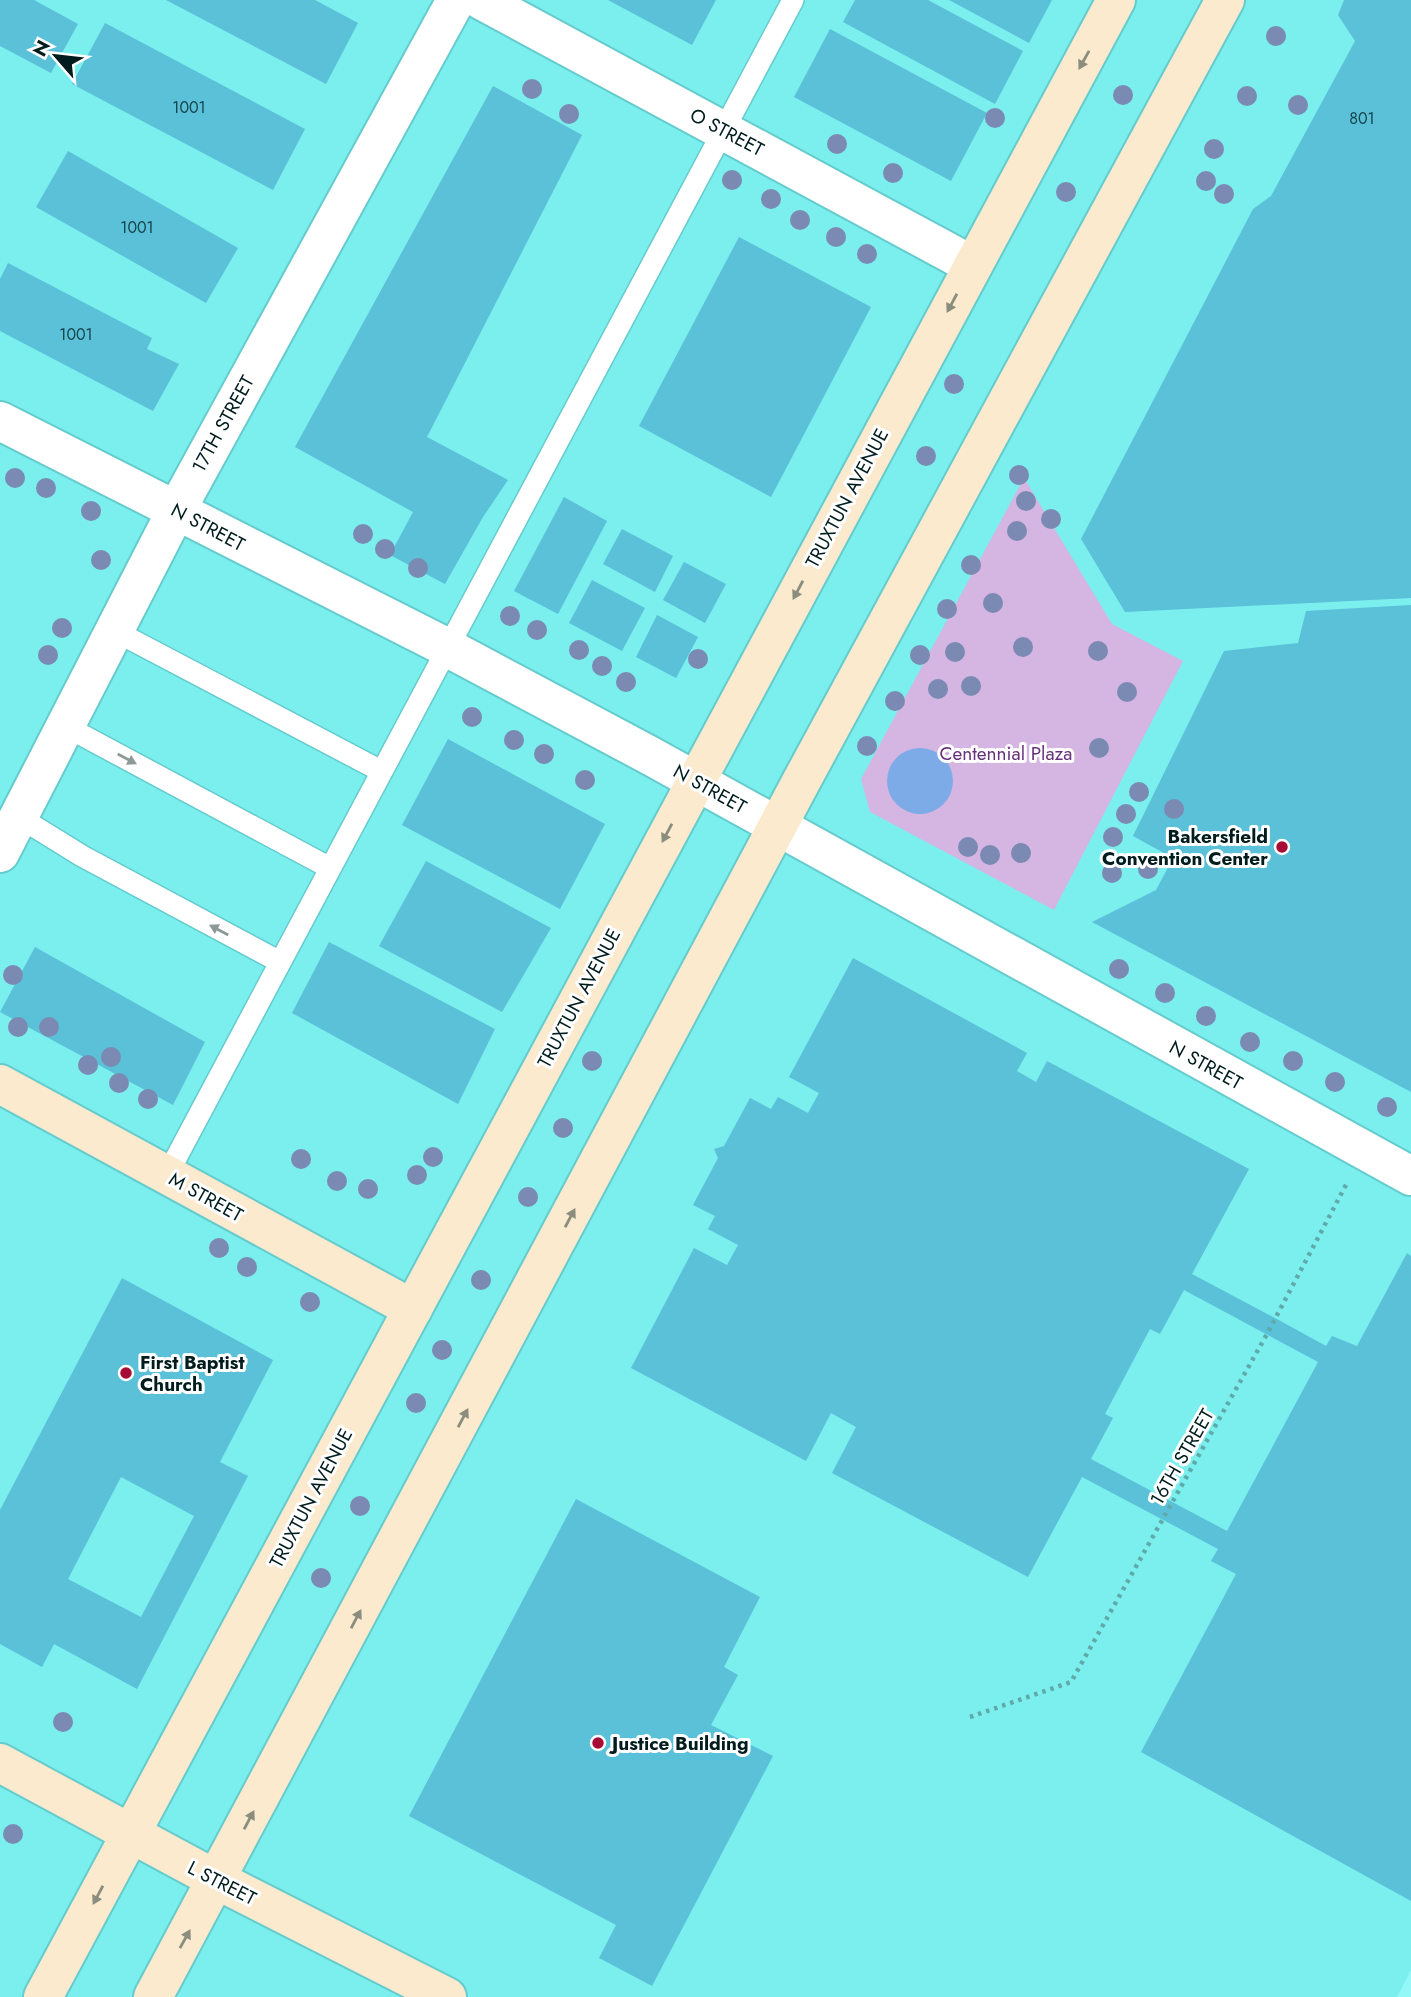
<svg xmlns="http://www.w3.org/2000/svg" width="1411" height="1997" font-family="Jost,sans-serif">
<rect width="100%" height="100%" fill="#94f8f8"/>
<!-- built -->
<polygon fill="#7beeee" points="0,0 1411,0 1411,1970 1397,1997 0,1997"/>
<!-- green -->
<polygon fill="#d5b5e2" points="1024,478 1112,624 1183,661 1054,910 870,812 861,779"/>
<!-- water -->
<circle fill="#7dabe7" cx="920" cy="781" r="33"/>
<!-- building -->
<g fill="#5ac1d9" fill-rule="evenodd">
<polygon points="0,0 34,0 78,24 51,73 0,46"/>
<polygon points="166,0 315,0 358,23 326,84"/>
<polygon points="608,0 716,0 692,45"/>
<polygon points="855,0 928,0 1023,51 995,104 843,22"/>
<polygon points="949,0 1052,0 1029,43"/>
<polygon points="1344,0 1411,0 1411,598 1125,612 1081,539 1253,209 1271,196 1355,41 1338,15"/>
<polygon points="105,23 305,129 273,190 72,84"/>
<polygon points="830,29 987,113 951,181 794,97"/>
<polygon points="493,86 582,135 427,437 508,480 483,517 445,584 390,555 413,512 295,447"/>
<polygon points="68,151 238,248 206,303 36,207"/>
<polygon points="739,237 871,307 771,497 639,426"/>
<polygon points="8,263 152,338 147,349 179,364 153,411 0,331 0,279"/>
<polygon points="564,497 607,521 558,614 514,591"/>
<polygon points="622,529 673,556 655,592 603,564"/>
<polygon points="684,562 726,584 705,623 663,600"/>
<polygon points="592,580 645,608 622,651 569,623"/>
<polygon points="1411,605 1411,1092 1092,922 1156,890 1173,858 1133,836 1224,651 1298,643 1306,611"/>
<polygon points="657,615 698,637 676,678 636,657"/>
<polygon points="448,739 605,824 560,909 402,825"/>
<polygon points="426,861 551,928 502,1012 379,946"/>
<polygon points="329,942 495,1029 458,1104 292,1013"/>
<polygon points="35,947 205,1042 173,1105 0,1012"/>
<path d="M853,958L1027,1053L1017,1071L1036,1082L1047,1061L1249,1169L1192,1274L1275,1318L1326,1346L1332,1336L1357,1346L1407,1253L1411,1256V1901L1141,1752L1236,1574L1211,1561L1218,1549L1082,1477L1028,1577L832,1473L856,1427L831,1413L806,1461L631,1368L694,1248L727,1265L738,1245L708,1229L715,1216L693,1205L718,1158L714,1149L724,1146L750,1098L771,1109L778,1097L808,1113L819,1093L789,1077ZM1184,1290L1318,1362L1227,1531L1091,1459L1113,1418L1105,1414L1150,1329L1160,1334Z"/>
<path d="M122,1278L273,1360L220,1462L248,1476L137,1689L54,1644L42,1667L0,1644V1510ZM121,1477L194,1516L141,1617L68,1579Z"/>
<polygon points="576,1499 760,1597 724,1667 738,1675 711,1725 773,1756 652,1986 599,1958 616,1925 409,1816"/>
</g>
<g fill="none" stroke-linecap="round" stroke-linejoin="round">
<defs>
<g id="lane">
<polyline points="115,631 381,771"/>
<polyline points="67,727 330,868"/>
<polyline points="19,817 82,856 280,962"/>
<polyline points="167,1175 793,0"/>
</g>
<g id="street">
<polyline points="481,0 972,265"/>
<polyline points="0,421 448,648 647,754 1411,1176"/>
<polyline points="0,853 177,509 456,0"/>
</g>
<g id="secondary">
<polyline points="0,1084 413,1309"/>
<polyline points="0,1763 217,1880 447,1997"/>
<polyline points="43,1997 1116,0"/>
<polyline points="153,1997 802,780 1225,0"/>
</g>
</defs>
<!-- lane casing -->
<use href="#lane" stroke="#66cbcc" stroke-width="24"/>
<!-- street casing -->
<use href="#street" stroke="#66cbcc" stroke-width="42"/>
<!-- secondary casing -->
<use href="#secondary" stroke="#66cbcc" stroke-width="42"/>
<!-- path -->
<polyline stroke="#5fa9a9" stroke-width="4.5" stroke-dasharray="3.5 5" stroke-linecap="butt" points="970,1717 1071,1682 1267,1334 1347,1183"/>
<!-- lane -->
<use href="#lane" stroke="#fff" stroke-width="21"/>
<!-- street -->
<use href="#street" stroke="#fff" stroke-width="38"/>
<!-- secondary -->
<use href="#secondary" stroke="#fceace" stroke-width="38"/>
</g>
<!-- trees -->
<g fill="#7b8ab3">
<circle cx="1276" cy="36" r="10"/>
<circle cx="532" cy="89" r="10"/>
<circle cx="1123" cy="95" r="10"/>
<circle cx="1247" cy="96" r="10"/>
<circle cx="1298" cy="105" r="10"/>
<circle cx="569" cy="114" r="10"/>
<circle cx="995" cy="118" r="10"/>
<circle cx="837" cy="144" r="10"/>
<circle cx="1214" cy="149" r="10"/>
<circle cx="893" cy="173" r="10"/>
<circle cx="732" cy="180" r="10"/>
<circle cx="1206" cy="181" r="10"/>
<circle cx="1066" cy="192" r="10"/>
<circle cx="1224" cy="194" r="10"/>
<circle cx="771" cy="199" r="10"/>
<circle cx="800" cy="220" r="10"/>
<circle cx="836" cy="237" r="10"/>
<circle cx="867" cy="254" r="10"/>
<circle cx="954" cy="384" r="10"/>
<circle cx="926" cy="456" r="10"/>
<circle cx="1019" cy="475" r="10"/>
<circle cx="15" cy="478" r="10"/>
<circle cx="46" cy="488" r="10"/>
<circle cx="1026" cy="501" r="10"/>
<circle cx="91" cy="511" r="10"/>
<circle cx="1051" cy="519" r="10"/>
<circle cx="1017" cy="531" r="10"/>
<circle cx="363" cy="534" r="10"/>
<circle cx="385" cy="549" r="10"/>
<circle cx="101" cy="560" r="10"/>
<circle cx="971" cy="565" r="10"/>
<circle cx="418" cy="568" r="10"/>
<circle cx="993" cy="603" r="10"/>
<circle cx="947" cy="609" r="10"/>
<circle cx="510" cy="616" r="10"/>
<circle cx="62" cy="628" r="10"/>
<circle cx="537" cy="630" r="10"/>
<circle cx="1023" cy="647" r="10"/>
<circle cx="579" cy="650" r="10"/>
<circle cx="1098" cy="651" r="10"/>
<circle cx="955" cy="652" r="10"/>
<circle cx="48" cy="655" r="10"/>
<circle cx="920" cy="655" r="10"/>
<circle cx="698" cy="659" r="10"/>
<circle cx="602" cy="666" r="10"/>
<circle cx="626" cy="682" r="10"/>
<circle cx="971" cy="686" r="10"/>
<circle cx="938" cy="689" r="10"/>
<circle cx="1127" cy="692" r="10"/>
<circle cx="895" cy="701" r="10"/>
<circle cx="472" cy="717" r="10"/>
<circle cx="514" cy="740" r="10"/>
<circle cx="867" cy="746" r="10"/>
<circle cx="1099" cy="748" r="10"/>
<circle cx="544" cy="754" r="10"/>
<circle cx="585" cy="780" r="10"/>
<circle cx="1139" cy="792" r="10"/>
<circle cx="1174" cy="809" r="10"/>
<circle cx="1126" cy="814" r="10"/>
<circle cx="1113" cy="837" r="10"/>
<circle cx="968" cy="847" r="10"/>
<circle cx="1021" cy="853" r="10"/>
<circle cx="990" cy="855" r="10"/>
<circle cx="1148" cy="869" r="10"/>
<circle cx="1112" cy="873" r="10"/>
<circle cx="1119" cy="969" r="10"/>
<circle cx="13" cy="975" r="10"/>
<circle cx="1165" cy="993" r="10"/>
<circle cx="1206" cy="1016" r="10"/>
<circle cx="18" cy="1027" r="10"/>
<circle cx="49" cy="1027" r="10"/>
<circle cx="1250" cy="1042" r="10"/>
<circle cx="111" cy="1057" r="10"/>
<circle cx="592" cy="1061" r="10"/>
<circle cx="1293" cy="1061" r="10"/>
<circle cx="88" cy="1065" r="10"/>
<circle cx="1335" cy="1082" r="10"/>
<circle cx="119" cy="1083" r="10"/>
<circle cx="148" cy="1099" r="10"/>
<circle cx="1387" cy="1107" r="10"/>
<circle cx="563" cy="1128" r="10"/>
<circle cx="433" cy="1157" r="10"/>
<circle cx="301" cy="1159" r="10"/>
<circle cx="417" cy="1175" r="10"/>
<circle cx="337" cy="1181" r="10"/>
<circle cx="368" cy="1189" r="10"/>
<circle cx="528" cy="1197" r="10"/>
<circle cx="219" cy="1248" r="10"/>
<circle cx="247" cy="1267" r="10"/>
<circle cx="481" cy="1280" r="10"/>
<circle cx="310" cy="1302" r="10"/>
<circle cx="442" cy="1350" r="10"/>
<circle cx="416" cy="1403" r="10"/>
<circle cx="360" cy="1506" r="10"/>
<circle cx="321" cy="1578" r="10"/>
<circle cx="63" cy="1722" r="10"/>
<circle cx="13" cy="1834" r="10"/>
</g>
<!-- one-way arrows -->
<defs><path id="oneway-solid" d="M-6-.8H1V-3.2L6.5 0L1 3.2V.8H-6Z" transform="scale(1.75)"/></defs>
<g fill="#8b8d7e">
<use href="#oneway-solid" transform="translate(1084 60) rotate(119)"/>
<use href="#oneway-solid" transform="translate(952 303) rotate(118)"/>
<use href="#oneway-solid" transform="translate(798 590) rotate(118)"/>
<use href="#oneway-solid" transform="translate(667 833) rotate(118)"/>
<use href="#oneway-solid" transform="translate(570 1218) rotate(-62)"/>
<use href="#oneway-solid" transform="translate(463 1418) rotate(-62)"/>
<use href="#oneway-solid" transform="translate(356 1619) rotate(-62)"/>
<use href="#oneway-solid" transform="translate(249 1820) rotate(-62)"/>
<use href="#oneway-solid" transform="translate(98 1895) rotate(118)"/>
<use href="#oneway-solid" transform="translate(185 1939) rotate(-61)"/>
</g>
<g fill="#8c9999">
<use href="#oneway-solid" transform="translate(127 759) rotate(28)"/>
<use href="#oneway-solid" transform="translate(219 930) rotate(-152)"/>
</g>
<!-- markers -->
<g fill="#a60c36" stroke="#fff" stroke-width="2.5">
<circle cx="1282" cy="847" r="7"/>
<circle cx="126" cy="1373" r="7"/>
<circle cx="598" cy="1743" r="7"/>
</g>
<g text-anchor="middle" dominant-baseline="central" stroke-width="6" stroke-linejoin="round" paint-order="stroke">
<!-- number labels -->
<g font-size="16" fill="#16454c">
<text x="189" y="107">1001</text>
<text x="1362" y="118">801</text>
<text x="137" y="227">1001</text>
<text x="76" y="334">1001</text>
</g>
<!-- street labels -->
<g font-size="19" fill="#001c1d" stroke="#fff">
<text transform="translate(727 132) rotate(28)">O STREET</text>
<text transform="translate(223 424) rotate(-61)">17TH STREET</text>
<text transform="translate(847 498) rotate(-62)">TRUXTUN AVENUE</text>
<text transform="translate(208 527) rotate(28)">N STREET</text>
<text transform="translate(710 789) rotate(29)">N STREET</text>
<text transform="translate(579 998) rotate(-62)">TRUXTUN AVENUE</text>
<text transform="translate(1206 1065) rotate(29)">N STREET</text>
<text transform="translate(206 1197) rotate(29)">M STREET</text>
<text transform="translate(1182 1457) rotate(-60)">16TH STREET</text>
<text transform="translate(311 1498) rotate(-62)">TRUXTUN AVENUE</text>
<text transform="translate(222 1883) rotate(27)">L STREET</text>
</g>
<!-- park labels -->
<g font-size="19" fill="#66307b" stroke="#fff">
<text x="1006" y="753">Centennial Plaza</text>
</g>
<!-- poi labels -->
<g font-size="19" font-weight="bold" fill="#001c1d" stroke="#fff" text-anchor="start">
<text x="1268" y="836" text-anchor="end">Bakersfield<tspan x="1268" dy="22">Convention Center</tspan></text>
<text x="140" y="1362">First Baptist<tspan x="140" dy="22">Church</tspan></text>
<text x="612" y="1743">Justice Building</text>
</g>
</g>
<!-- north arrow -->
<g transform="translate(56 56) rotate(298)" stroke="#ffffff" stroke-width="5" paint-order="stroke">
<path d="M0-5L12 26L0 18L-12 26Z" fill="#001c1d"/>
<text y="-10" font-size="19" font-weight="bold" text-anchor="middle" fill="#001c1d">N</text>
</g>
</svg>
